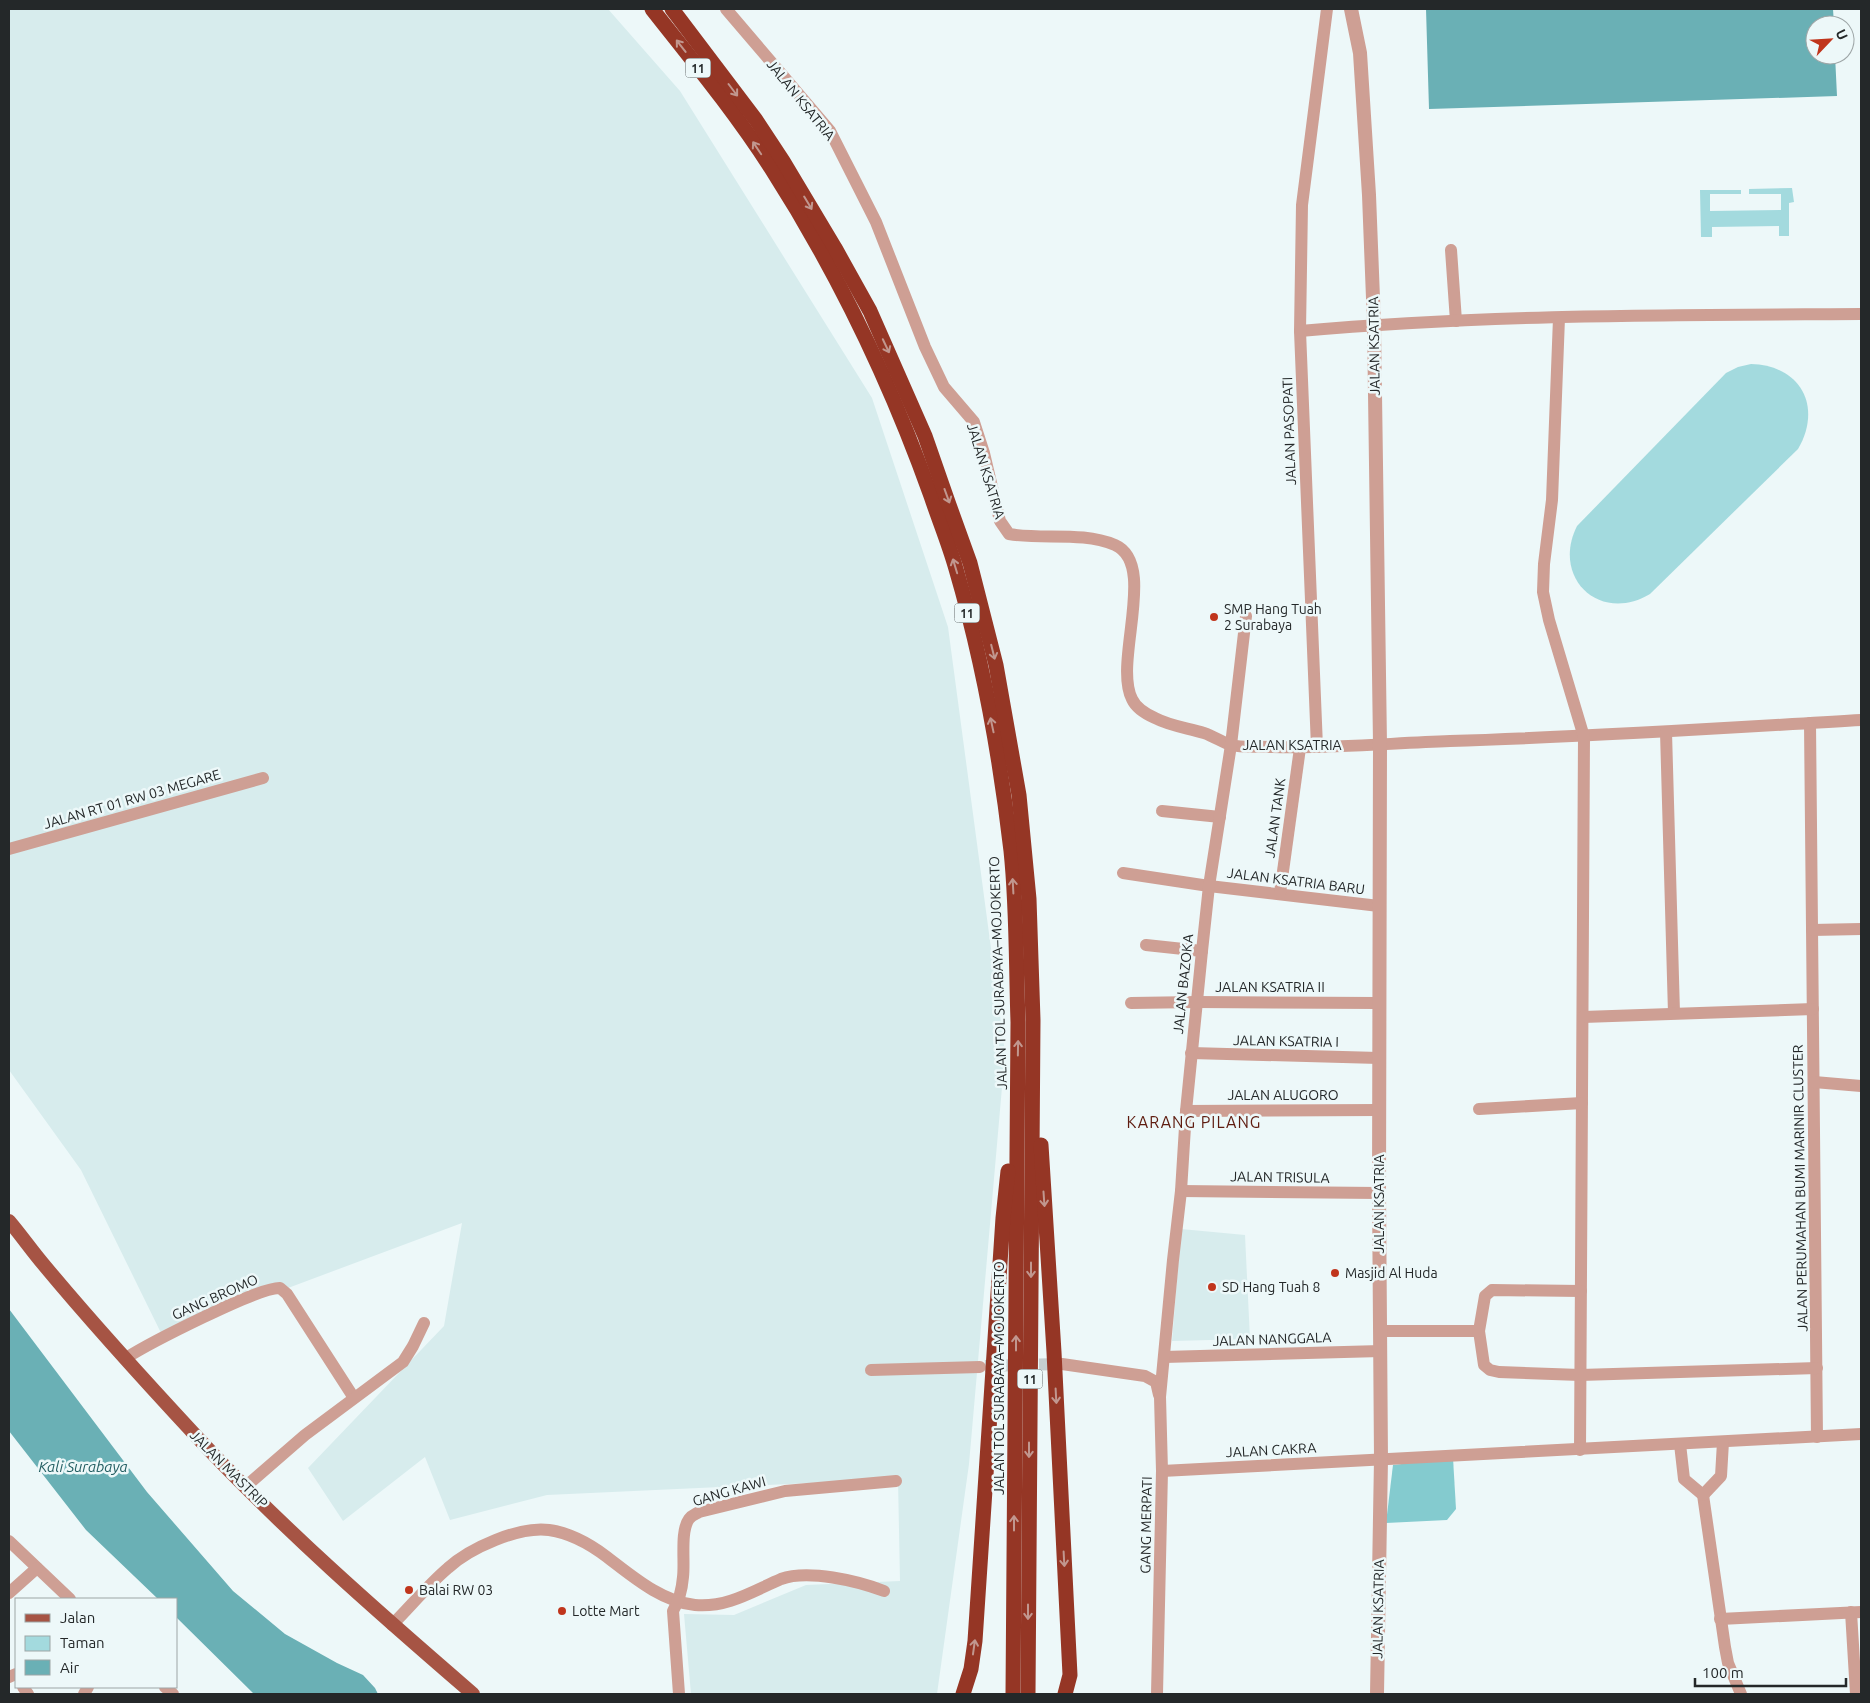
<svg xmlns="http://www.w3.org/2000/svg" width="1870" height="1703" font-family="Ubuntu,sans-serif">
<rect width="100%" height="100%" fill="#edf8f9"/>
<!-- built -->
<g fill="#d7eced">
<polygon points="9,9 608,9 680,91 872,398 948,627 1005,1053 969,1464 937,1694 691,1694 684,1614 734,1615 806,1585 900,1581 898,1479 547,1495 450,1520 425,1457 343,1521 308,1468 444,1326 462,1223 162,1335 81,1170 9,1070"/>
<polygon points="1181,1229 1245,1235 1250,1339 1172,1341"/>
</g>
<!-- green -->
<g fill="#a3dade">
<polygon points="1792,188 1794,202 1789,203 1789,236 1779,236 1779,226 1712,227 1712,237 1701,237 1700,190 1741,190 1741,194 1710,194 1710,211 1781,210 1781,194 1749,194 1749,189"/>
<path d="M1751,364C1800,365 1823,406 1798,449L1650,594C1600,624 1551,578 1577,526L1726,373L1738,367Z"/>
</g>
<!-- forest -->
<polygon fill="#84cbcf" points="1453,1458 1456,1509 1447,1520 1386,1523 1393,1465"/>
<!-- water -->
<g fill="#6ab0b5">
<polygon points="1426,9 1833,9 1834,25 1815,25 1815,55 1835,55 1837,96 1429,109"/>
<polygon points="9,1309 147,1492 233,1591 285,1634 337,1663 363,1675 375,1688 378,1694 254,1694 176,1617 176,1599 158,1599 86,1530 9,1431"/>
</g>
<g fill="none" stroke-linecap="round" stroke-linejoin="round">
<!-- minor-tunnel -->
<polyline stroke="#c5cecf" stroke-width="12" stroke-dasharray="12 6" stroke-linecap="butt" points="985,1366 1062,1364"/>
<!-- minor -->
<g stroke="#ce9f94" stroke-width="12">
<path d="M726,9L830,131L876,222L925,347L944,387L974,422L984,453L1000,521L1009,534C1044,540 1081,531 1115,545C1158,564 1113,662 1132,699C1136,708 1146,714 1155,718C1170,726 1188,728 1204,733C1213,736 1224,743 1231,745C1243,748 1260,746 1272,747C1331,749 1391,743 1450,741C1587,737 1724,728 1861,720"/>
<polyline points="1451,250 1456,321"/>
<polyline points="1559,318 1552,500 1544,564 1543,592 1549,620 1584,737 1580,1450"/>
<path d="M1300,331C1487,314 1674,315 1861,314"/>
<polyline points="1810,723 1817,1437"/>
<polyline points="1666,732 1674,1013"/>
<polyline points="1317,747 1300,331 1302,205 1327,9"/>
<polyline points="1162,811 1220,817"/>
<polyline points="9,849 263,778"/>
<polyline points="1123,873 1209,886 1379,906"/>
<polyline points="1280,893 1300,748"/>
<polyline points="1812,930 1861,929"/>
<polyline points="1146,945 1202,951"/>
<polyline points="1131,1003 1197,1002 1378,1003"/>
<polyline points="1583,1017 1813,1009"/>
<polyline points="1191,1053 1379,1058"/>
<polyline points="1814,1082 1861,1086"/>
<polyline points="1479,1109 1582,1103"/>
<polyline points="1186,1111 1379,1110"/>
<polyline points="1181,1191 1379,1193"/>
<polyline points="1581,1291 1492,1290 1485,1296 1479,1331 1484,1365 1490,1370 1499,1372 1580,1375 1817,1368"/>
<polyline points="1380,1331 1479,1331"/>
<polyline points="1164,1357 1381,1351"/>
<path d="M126,1358C148,1344 258,1287 280,1288L287,1294L354,1398"/>
<polyline points="1062,1364 1145,1376 1156,1382 1159,1395"/>
<polyline points="871,1370 980,1367"/>
<polyline points="1680,1444 1684,1479 1703,1495 1725,1647 1728,1663 1741,1694"/>
<polyline points="1162,1471 1861,1434"/>
<polyline points="245,1487 305,1435 403,1362 413,1346 424,1323"/>
<polyline points="1703,1495 1721,1476 1723,1442"/>
<polyline points="9,1541 70,1599"/>
<polyline points="9,1593 37,1568"/>
<polyline points="1851,1612 1856,1694"/>
<polyline points="1720,1619 1861,1612"/>
<path d="M392,1625C411,1606 428,1585 448,1568C470,1548 519,1526 549,1530C570,1533 590,1544 607,1557C632,1576 662,1602 695,1605C727,1608 753,1591 781,1579C808,1569 858,1581 884,1591"/>
<polyline points="9,1677 16,1674"/>
<polyline points="23,1687 28,1694"/>
<polyline points="165,1687 173,1694"/>
<polyline points="84,1694 88,1687"/>
<path d="M679,1694L673,1611C679,1601 682,1589 683,1577C685,1562 680,1531 689,1519C692,1515 696,1514 699,1512L785,1491L896,1481"/>
<polyline points="1157,1694 1162,1471 1160,1397 1173,1260 1181,1191 1186,1111 1202,951 1209,886 1231,745 1246,616"/>
</g>
<!-- tertiary -->
<polyline stroke="#ce9f94" stroke-width="14" points="1351,9 1360,53 1369,195 1374,324 1380,744 1379,1193 1381,1459 1377,1694"/>
<!-- primary -->
<path stroke="#a65444" stroke-width="14" d="M9,1221C21,1235 32,1251 44,1265C93,1324 145,1381 197,1437C283,1529 378,1612 473,1694"/>
<!-- motorway -->
<g stroke="#953625" stroke-width="15">
<path d="M652,9C693,61 735,112 771,168C837,271 890,381 931,496C939,520 949,544 956,569C983,661 1000,756 1011,851C1017,908 1016,965 1018,1022L1013,1694"/>
<polyline points="672,9 756,120 783,161 835,248 870,311 925,436 948,502 970,563 996,665 1019,795 1029,899 1033,1020 1028,1694"/>
<polyline points="1041,1145 1054,1352 1070,1675 1065,1694"/>
<polyline points="963,1694 971,1669 975,1641 1003,1218 1008,1171"/>
</g>
</g>
<!-- one-way arrows -->
<defs><path id="oneway-shaft" d="M-6 0H5M1.5-3L5.5 0L1.5 3" fill="none" stroke-width="1.6" stroke-linecap="round" stroke-linejoin="round" transform="scale(1.25)"/></defs>
<g stroke="#c1978f">
<use href="#oneway-shaft" transform="translate(681 46) rotate(-128)"/>
<use href="#oneway-shaft" transform="translate(733 90) rotate(53)"/>
<use href="#oneway-shaft" transform="translate(757 148) rotate(-124)"/>
<use href="#oneway-shaft" transform="translate(808 203) rotate(59)"/>
<use href="#oneway-shaft" transform="translate(886 346) rotate(65)"/>
<use href="#oneway-shaft" transform="translate(947 496) rotate(70)"/>
<use href="#oneway-shaft" transform="translate(955 566) rotate(-107)"/>
<use href="#oneway-shaft" transform="translate(993 652) rotate(76)"/>
<use href="#oneway-shaft" transform="translate(992 725) rotate(-102)"/>
<use href="#oneway-shaft" transform="translate(1013 886) rotate(-93)"/>
<use href="#oneway-shaft" transform="translate(1018 1048) rotate(-89)"/>
<use href="#oneway-shaft" transform="translate(1044 1199) rotate(86)"/>
<use href="#oneway-shaft" transform="translate(1031 1270) rotate(90)"/>
<use href="#oneway-shaft" transform="translate(1016 1343) rotate(-90)"/>
<use href="#oneway-shaft" transform="translate(1056 1396) rotate(87)"/>
<use href="#oneway-shaft" transform="translate(1029 1450) rotate(90)"/>
<use href="#oneway-shaft" transform="translate(1014 1523) rotate(-90)"/>
<use href="#oneway-shaft" transform="translate(1064 1559) rotate(87)"/>
<use href="#oneway-shaft" transform="translate(1028 1612) rotate(90)"/>
<use href="#oneway-shaft" transform="translate(974 1647) rotate(-82)"/>
</g>
<!-- markers -->
<g fill="#c0351c" stroke="#edf8f9" stroke-width="2">
<circle cx="1214" cy="617" r="5"/>
<circle cx="1335" cy="1273" r="5"/>
<circle cx="1212" cy="1287" r="5"/>
<circle cx="409" cy="1590" r="5"/>
<circle cx="562" cy="1611" r="5"/>
</g>
<g text-anchor="middle" dominant-baseline="central" stroke-width="5" stroke-linejoin="round" paint-order="stroke">
<!-- shield labels -->
<g fill="#edf8f9" stroke="#606667" stroke-width="1">
<rect x="685.5" y="58.5" width="25" height="19" rx="4"/>
<rect x="954.5" y="603.5" width="25" height="19" rx="4"/>
<rect x="1017.5" y="1369.5" width="25" height="19" rx="4"/>
</g>
<g font-size="12" font-weight="bold" fill="#242829">
<text x="698" y="68">11</text>
<text x="967" y="613">11</text>
<text x="1030" y="1379">11</text>
</g>
<!-- street labels -->
<g font-size="14" fill="#242829" stroke="#edf8f9">
<text transform="translate(801 100) rotate(51)">JALAN KSATRIA</text>
<text transform="translate(1374 346) rotate(-91)">JALAN KSATRIA</text>
<text transform="translate(1289 431) rotate(-92)">JALAN PASOPATI</text>
<text transform="translate(986 471) rotate(73)">JALAN KSATRIA</text>
<text x="1292" y="745">JALAN KSATRIA</text>
<text transform="translate(132 799) rotate(-16)">JALAN RT 01 RW 03 MEGARE</text>
<text transform="translate(1275 818) rotate(-82)">JALAN TANK</text>
<text transform="translate(1296 881) rotate(7)">JALAN KSATRIA BARU</text>
<text transform="translate(998 973) rotate(-92)">JALAN TOL SURABAYA–MOJOKERTO</text>
<text transform="translate(1183 984) rotate(-84)">JALAN BAZOKA</text>
<text x="1270" y="987">JALAN KSATRIA II</text>
<text transform="translate(1286 1041) rotate(1)">JALAN KSATRIA I</text>
<text x="1283" y="1095">JALAN ALUGORO</text>
<text transform="translate(1280 1177) rotate(1)">JALAN TRISULA</text>
<text transform="translate(1800 1188) rotate(-91)">JALAN PERUMAHAN BUMI MARINIR CLUSTER</text>
<text transform="translate(1379 1204) rotate(-90)">JALAN KSATRIA</text>
<text transform="translate(215 1297) rotate(-24)">GANG BROMO</text>
<text transform="translate(1272 1339) rotate(-2)">JALAN NANGGALA</text>
<text transform="translate(999 1378) rotate(-90)">JALAN TOL SURABAYA–MOJOKERTO</text>
<text transform="translate(1271 1450) rotate(-3)">JALAN CAKRA</text>
<text transform="translate(229 1469) rotate(45)">JALAN MASTRIP</text>
<text transform="translate(729 1491) rotate(-16)">GANG KAWI</text>
<text transform="translate(1146 1525) rotate(-89)">GANG MERPATI</text>
<text transform="translate(1378 1609) rotate(-89)">JALAN KSATRIA</text>
</g>
<!-- poi labels -->
<g font-size="14" fill="#242829" stroke="#edf8f9" text-anchor="start">
<text x="1224" y="609">SMP Hang Tuah<tspan x="1224" dy="16">2 Surabaya</tspan></text>
<text x="1345" y="1273">Masjid Al Huda</text>
<text x="1222" y="1287">SD Hang Tuah 8</text>
<text x="419" y="1590">Balai RW 03</text>
<text x="572" y="1611">Lotte Mart</text>
</g>
<!-- water labels -->
<g font-size="15" font-style="italic" fill="#235e62" stroke="#edf8f9">
<text x="83" y="1466">Kali Surabaya</text>
</g>
<!-- quarter labels -->
<g font-size="16" letter-spacing="1" fill="#5e1b0f" stroke="#edf8f9">
<text x="1194" y="1122">KARANG PILANG</text>
</g>
</g>
<!-- border -->
<rect width="1870" height="1703" fill="none" stroke="#242829" stroke-width="20"/>
<!-- legend -->
<rect x="15" y="1598" width="162" height="90" fill="#edf8f9" stroke="#9da5a6"/>
<rect x="25" y="1614" width="25" height="8" fill="#a65444" stroke="#9da5a6"/>
<text x="60" y="1623" font-size="15" fill="#242829">Jalan</text>
<rect x="25" y="1636" width="25" height="15" fill="#a3dade" stroke="#9da5a6"/>
<text x="60" y="1648" font-size="15" fill="#242829">Taman</text>
<rect x="25" y="1660" width="25" height="15" fill="#6ab0b5" stroke="#9da5a6"/>
<text x="60" y="1673" font-size="15" fill="#242829">Air</text>
<!-- north arrow -->
<g transform="translate(1830 40) rotate(65)"><circle r="24" fill="#edf8f9" stroke="#9da5a6"/>
<path d="M0-4L9 19L0 12L-9 19Z" fill="#c0351c"/>
<text y="-8" font-size="14" font-weight="bold" text-anchor="middle" fill="#242829">U</text>
</g>
<!-- scale -->
<path d="M1695 1678v8h151v-8" fill="none" stroke="#242829" stroke-width="2.5"/>
<text x="1702" y="1678" font-size="15" fill="#242829" stroke="#edf8f9" stroke-width="4" paint-order="stroke">100 m</text>
</svg>
